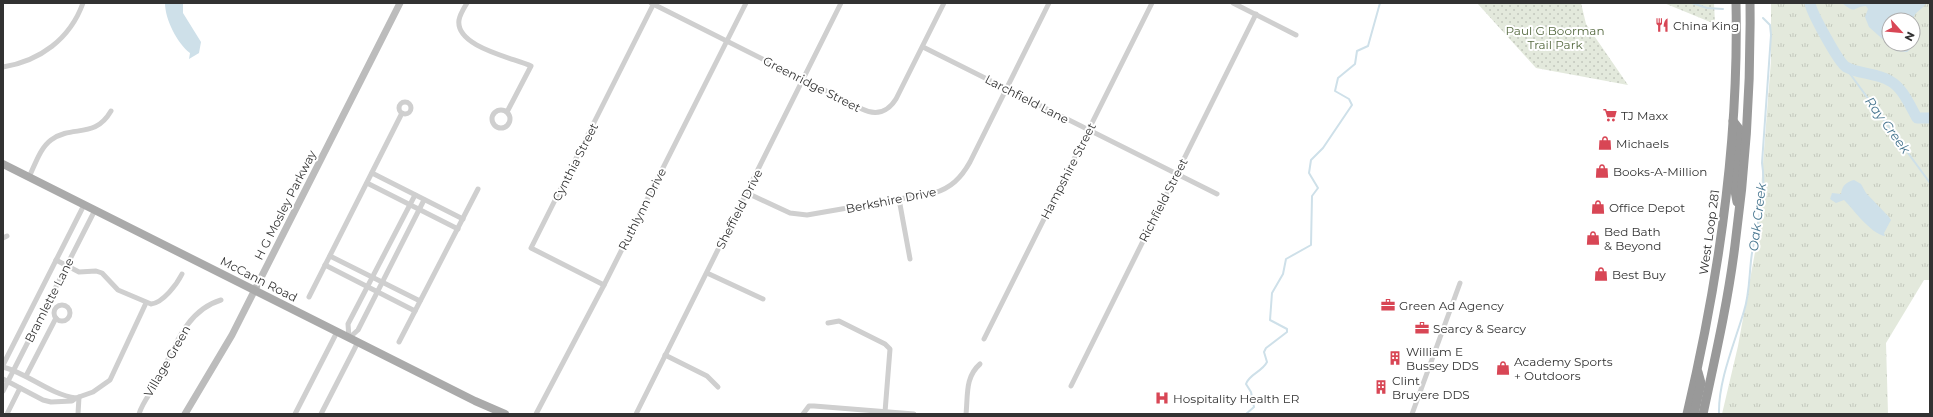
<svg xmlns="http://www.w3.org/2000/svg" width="1933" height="417" font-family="Montserrat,sans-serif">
<defs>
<pattern id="grass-tufts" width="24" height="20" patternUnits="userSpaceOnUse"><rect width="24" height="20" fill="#e3e9dc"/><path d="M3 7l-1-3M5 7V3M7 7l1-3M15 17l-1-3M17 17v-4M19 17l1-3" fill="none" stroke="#c3c8bd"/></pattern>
<pattern id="park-dots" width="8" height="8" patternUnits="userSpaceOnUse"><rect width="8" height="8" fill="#e3e9dc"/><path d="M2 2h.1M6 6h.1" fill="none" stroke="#c3c8bd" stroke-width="1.8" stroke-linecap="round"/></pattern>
</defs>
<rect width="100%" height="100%" fill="#fff"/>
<!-- grass -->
<path fill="url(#grass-tufts)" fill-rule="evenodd" d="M1771,3H1930V280H1924L1886,343L1888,414H1722L1738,346L1757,241L1771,60ZM1889,20H1913V44H1889Z"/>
<!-- park -->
<g fill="url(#park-dots)">
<polygon points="1477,3 1581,3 1586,24 1628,85 1536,68"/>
<polygon points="1664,3 1714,3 1715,24"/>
</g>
<!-- water -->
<g fill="#cee0e9" fill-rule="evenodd">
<path d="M165,3H183V13L201,42L199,53L189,59L190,53C177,43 165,19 165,3Z"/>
<path d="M1842,3H1926C1923,10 1914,11 1913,20C1911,32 1920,43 1907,52L1896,51L1869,27L1865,17L1868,9L1866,6C1852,7 1857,15 1842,3ZM1889,20H1913V44H1889Z"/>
<path d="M1854,180L1861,184L1866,193L1889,217L1891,220L1884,233L1885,236C1871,234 1854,210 1844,200L1836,203L1830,199L1832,193L1841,194C1842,186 1846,182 1854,180Z"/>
</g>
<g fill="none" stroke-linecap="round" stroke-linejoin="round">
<!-- stream -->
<g stroke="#cee0e9" stroke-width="2">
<polyline points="1692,3 1707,8 1723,9"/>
<polyline points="1845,67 1930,183"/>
<path d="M1246,414L1254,407L1251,392L1246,384C1249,374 1262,372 1267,362L1264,352L1266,348L1287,332V329L1270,320L1272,293L1283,274L1286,259L1311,245L1312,196L1318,188L1309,173L1311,160L1323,148L1352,105L1349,99L1335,91L1338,78L1355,64L1357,51L1368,46L1380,3"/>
<path d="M1719,414C1718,381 1735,342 1744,311C1750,293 1749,272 1752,253C1757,224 1767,192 1762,163L1771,35L1770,25L1763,18"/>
</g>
<!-- river -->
<path stroke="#cee0e9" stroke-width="11" d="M1810,3C1811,12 1839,63 1846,67C1858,74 1877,73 1890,81C1903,88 1910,106 1917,118H1930"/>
<!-- street -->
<g stroke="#cfcfcf" stroke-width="5">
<path d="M467,3C464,8 460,14 459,20C455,47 514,58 531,66L507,112"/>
<path d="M651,3L862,109C876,116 888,112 896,99L944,3"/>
<polyline points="1233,3 1296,35"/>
<polyline points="923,47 1217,194"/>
<path d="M3,67C40,61 70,39 83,3"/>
<circle cx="405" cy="108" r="6"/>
<circle cx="501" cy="119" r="9"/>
<polyline points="372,173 463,219"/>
<path d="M29,177C35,165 40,148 51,140C73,124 94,140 111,111"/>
<polyline points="367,183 458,229"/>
<path d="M747,193L790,213L807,215L934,193C951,188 961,178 970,162L1049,3"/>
<polyline points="899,199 910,259"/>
<polyline points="3,238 7,236"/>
<polyline points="330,256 420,301"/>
<path d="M56,260L79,272L96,271L102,273L118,290L151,304C163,303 177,284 182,274"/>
<polyline points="325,265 415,311"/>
<polyline points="707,273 763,299"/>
<polyline points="604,285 531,248 654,3"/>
<polyline points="309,297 402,113"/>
<circle cx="62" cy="313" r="8"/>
<polyline points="828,323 839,321 885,344 890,349 885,412"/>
<polyline points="349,338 348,324 415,195"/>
<polyline points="349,338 358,330 424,200"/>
<polyline points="984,339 1152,3"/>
<polyline points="399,342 478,189"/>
<polyline points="665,355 707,376 718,387"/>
<polyline points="3,365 84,205"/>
<path d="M3,367C29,374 49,394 76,398L72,401L51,402L43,400L3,379"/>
<polyline points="26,376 56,318"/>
<polyline points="1071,386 1256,14"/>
<polyline points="3,391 95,210"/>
<polyline points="76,398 93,392 110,380 146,303"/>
<polyline points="7,414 20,388"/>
<polyline points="78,414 79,397"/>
<path d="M139,414C143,401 151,393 157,382C173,352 184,311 221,300"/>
<polyline points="295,414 337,332"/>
<polyline points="321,414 358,342"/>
<polyline points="536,414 604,285 746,3"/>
<polyline points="636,414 841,3"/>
<polyline points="803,414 809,406 814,406 914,414"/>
<path d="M966,414C968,395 965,377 980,364"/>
<polyline points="1412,414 1460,283"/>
</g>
<!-- secondary -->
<polyline stroke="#bcbcbc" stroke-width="7" points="185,414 232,335 400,3"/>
<!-- primary -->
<polyline stroke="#aaa" stroke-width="8" points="3,164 475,401 505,414"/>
<!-- highway -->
<g stroke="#999" stroke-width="9">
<polyline points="1733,121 1740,130 1735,191 1737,202"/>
<path d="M1687,414C1719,279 1739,142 1736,3"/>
<polyline points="1694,414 1701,383 1698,372"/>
<path d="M1703,414C1715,358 1728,302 1735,245C1746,164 1751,84 1750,3"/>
</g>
</g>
<!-- icons -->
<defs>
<symbol id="restaurant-bare" viewBox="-9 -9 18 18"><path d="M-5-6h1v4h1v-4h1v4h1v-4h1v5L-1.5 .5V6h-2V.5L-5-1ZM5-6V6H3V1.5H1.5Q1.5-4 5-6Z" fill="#d84655" stroke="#fff" stroke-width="2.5" paint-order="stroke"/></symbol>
<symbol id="supermarket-bare" viewBox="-9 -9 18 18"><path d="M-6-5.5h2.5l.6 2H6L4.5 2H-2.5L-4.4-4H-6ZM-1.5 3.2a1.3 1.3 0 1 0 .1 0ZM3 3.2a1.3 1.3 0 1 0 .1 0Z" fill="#d84655" stroke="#fff" stroke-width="2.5" paint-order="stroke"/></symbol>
<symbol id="shop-bare" viewBox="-9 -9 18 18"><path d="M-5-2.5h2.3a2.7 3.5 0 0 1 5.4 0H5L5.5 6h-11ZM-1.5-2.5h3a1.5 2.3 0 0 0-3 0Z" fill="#d84655" stroke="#fff" stroke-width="2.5" paint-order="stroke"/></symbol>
<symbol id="office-bare" viewBox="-9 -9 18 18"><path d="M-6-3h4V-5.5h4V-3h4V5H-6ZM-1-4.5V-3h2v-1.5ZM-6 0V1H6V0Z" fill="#d84655" stroke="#fff" stroke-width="2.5" paint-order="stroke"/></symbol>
<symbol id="building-bare" viewBox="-9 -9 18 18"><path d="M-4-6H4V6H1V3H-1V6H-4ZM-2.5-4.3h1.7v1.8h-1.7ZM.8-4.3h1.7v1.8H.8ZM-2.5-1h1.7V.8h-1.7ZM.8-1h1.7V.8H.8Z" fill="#d84655" stroke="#fff" stroke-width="2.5" paint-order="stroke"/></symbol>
<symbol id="hospital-bare" viewBox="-9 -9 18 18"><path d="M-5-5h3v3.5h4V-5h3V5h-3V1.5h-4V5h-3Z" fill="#d84655" stroke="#fff" stroke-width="2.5" paint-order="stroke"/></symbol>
</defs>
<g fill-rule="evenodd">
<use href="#restaurant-bare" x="1652" y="15" width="20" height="20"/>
<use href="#supermarket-bare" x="1600" y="105" width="20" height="20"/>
<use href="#shop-bare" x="1595" y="133" width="20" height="20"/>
<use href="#shop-bare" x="1592" y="161" width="20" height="20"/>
<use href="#shop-bare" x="1588" y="197" width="20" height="20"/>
<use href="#shop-bare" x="1583" y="228" width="20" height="20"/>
<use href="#shop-bare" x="1591" y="264" width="20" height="20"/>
<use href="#office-bare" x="1378" y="295" width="20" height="20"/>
<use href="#office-bare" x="1412" y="318" width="20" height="20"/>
<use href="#building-bare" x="1385" y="348" width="20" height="20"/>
<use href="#shop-bare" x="1493" y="358" width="20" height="20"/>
<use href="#building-bare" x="1371" y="377" width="20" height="20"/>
<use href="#hospital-bare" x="1152" y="388" width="20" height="20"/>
</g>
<g text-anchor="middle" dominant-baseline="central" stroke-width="4" stroke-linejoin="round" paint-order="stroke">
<!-- poi labels -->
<g font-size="12" fill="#323232" stroke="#fff" text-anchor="start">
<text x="1673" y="25">China King</text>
<text x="1621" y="115">TJ Maxx</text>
<text x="1616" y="143">Michaels</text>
<text x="1613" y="171">Books-A-Million</text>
<text x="1609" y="207">Office Depot</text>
<text x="1604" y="231">Bed Bath<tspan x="1604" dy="14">&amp; Beyond</tspan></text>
<text x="1612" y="274">Best Buy</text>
<text x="1399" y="305">Green Ad Agency</text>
<text x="1433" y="328">Searcy &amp; Searcy</text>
<text x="1406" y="351">William E<tspan x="1406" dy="14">Bussey DDS</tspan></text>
<text x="1514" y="361">Academy Sports<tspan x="1514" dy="14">+ Outdoors</tspan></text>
<text x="1392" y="380">Clint<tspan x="1392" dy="14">Bruyere DDS</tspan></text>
<text x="1173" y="398">Hospitality Health ER</text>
</g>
<!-- park labels -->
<g font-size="12" fill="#576b42" stroke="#fff">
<text x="1555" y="30">Paul G Boorman<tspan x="1555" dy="14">Trail Park</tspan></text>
</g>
<!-- street labels -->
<g font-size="12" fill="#323232" stroke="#fff">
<text transform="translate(812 84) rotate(27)">Greenridge Street</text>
<text transform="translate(1027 99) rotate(27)">Larchfield Lane</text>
<text transform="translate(575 162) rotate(-63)">Cynthia Street</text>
<text transform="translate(1068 171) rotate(-63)">Hampshire Street</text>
<text transform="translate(891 200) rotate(-11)">Berkshire Drive</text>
<text transform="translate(1163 200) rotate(-63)">Richfield Street</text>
<text transform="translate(285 205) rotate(-63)">H G Mosley Parkway</text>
<text transform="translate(642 209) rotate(-63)">Ruthlynn Drive</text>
<text transform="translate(739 209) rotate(-63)">Sheffield Drive</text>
<text transform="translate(1709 232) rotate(-82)">West Loop 281</text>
<text transform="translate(259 279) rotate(27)">McCann Road</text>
<text transform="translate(49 300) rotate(-63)">Bramlette Lane</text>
<text transform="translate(167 361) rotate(-60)">Village Green</text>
</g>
<!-- water labels -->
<g font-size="13" font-style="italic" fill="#46758f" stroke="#fff">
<text transform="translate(1888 125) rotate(54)">Ray Creek</text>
<text transform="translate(1757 217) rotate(-83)">Oak Creek</text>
</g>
</g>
<!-- border -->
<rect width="1933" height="417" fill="none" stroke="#323232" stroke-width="8"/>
<!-- north arrow -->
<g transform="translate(1901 32) rotate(117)"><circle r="19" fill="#ffffff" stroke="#adadad"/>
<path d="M0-3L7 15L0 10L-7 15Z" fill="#d84655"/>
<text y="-6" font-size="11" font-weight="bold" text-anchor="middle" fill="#323232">N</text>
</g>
</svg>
